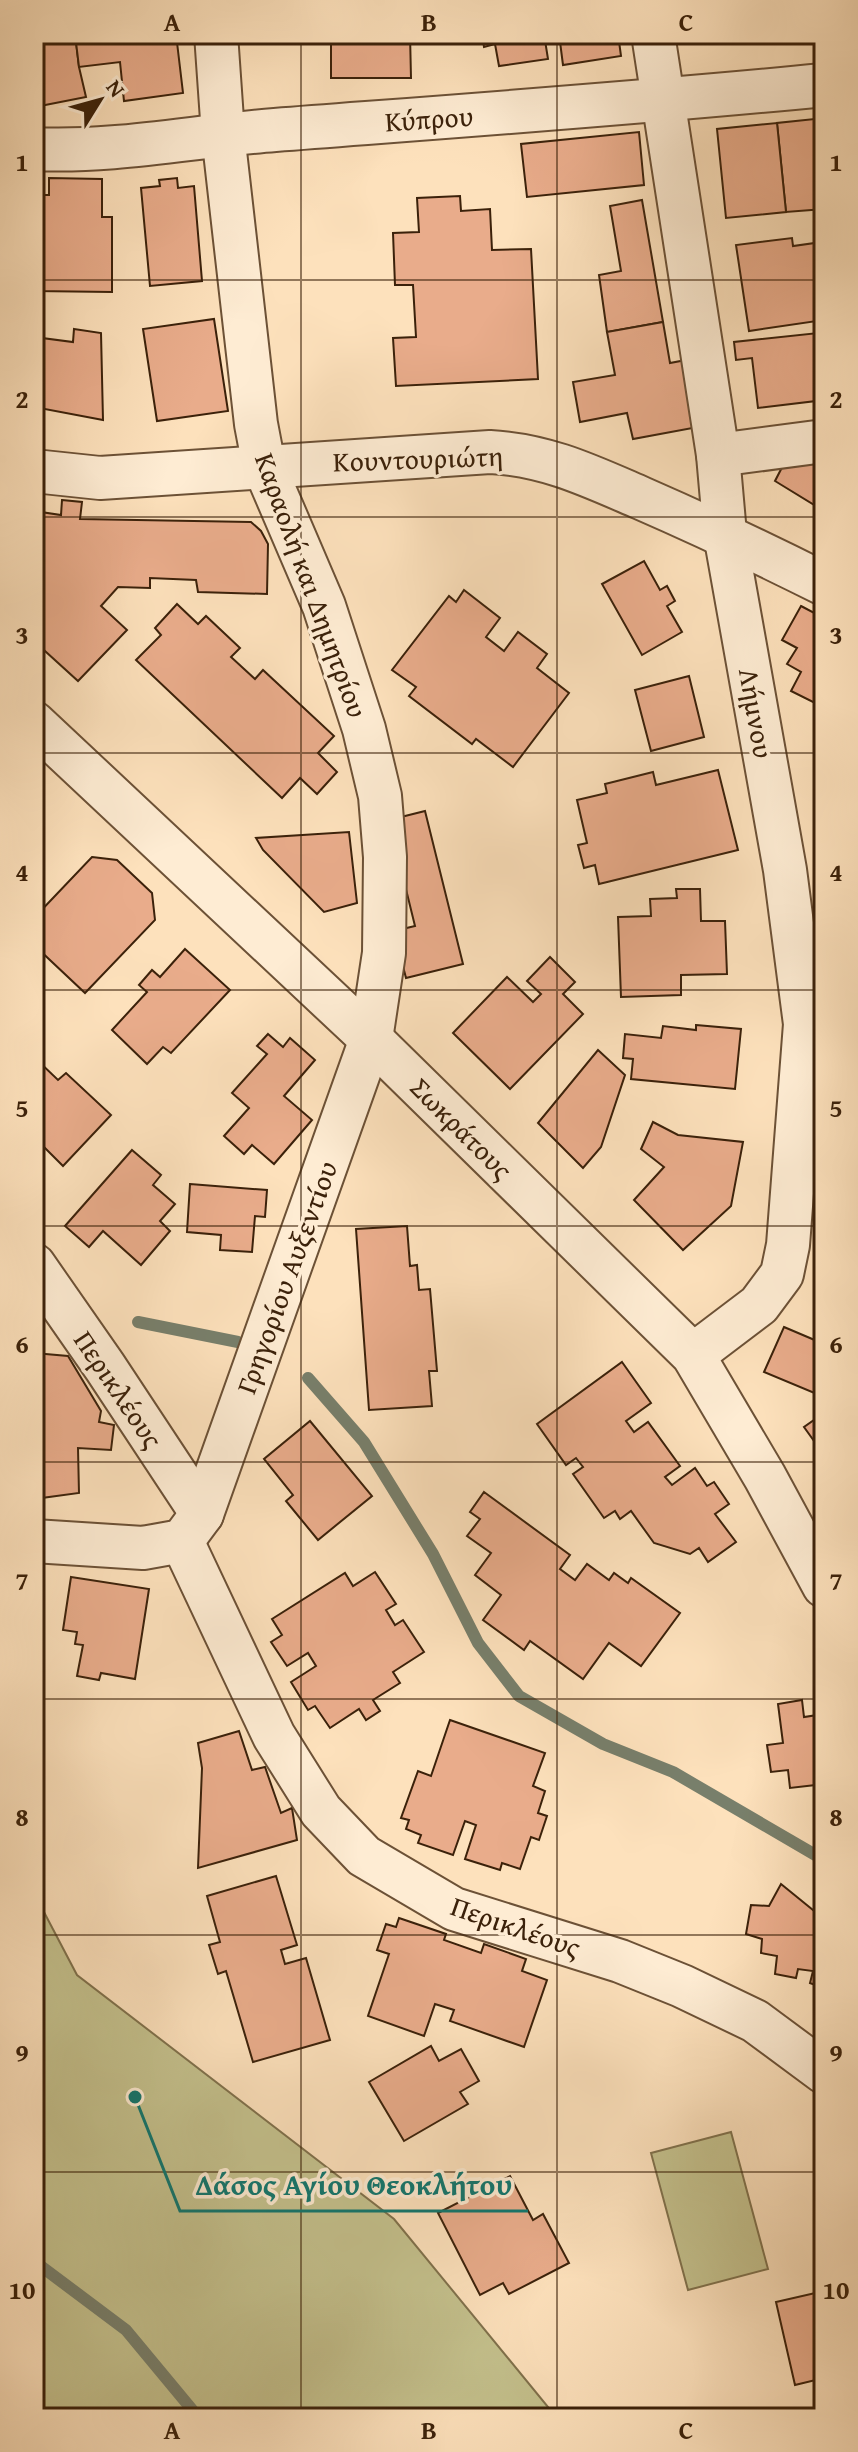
<svg xmlns="http://www.w3.org/2000/svg" width="858" height="2452" font-family="'Gentium Book Plus',serif">
<rect width="100%" height="100%" fill="#fde1bc"/>
<filter id="stains"><feTurbulence type="fractalNoise" baseFrequency=".0025" numOctaves="4"/><feColorMatrix values="0 0 0 0 .2 0 0 0 0 .09 0 0 0 0 .02 0 0 0 .5 -.17"/></filter>
<radialGradient id="worn" r=".72"><stop offset=".6" stop-color="#630" stop-opacity="0"/><stop offset="1" stop-color="#630" stop-opacity=".3"/></radialGradient>
<!-- green -->
<g fill="#c4c18d" stroke="#80714c" stroke-width="2">
<polygon points="34,1893 77,1975 394,2219 557,2418 34,2418"/>
<polygon points="731,2132 768,2269 688,2290 651,2153"/>
</g>
<g fill="none" stroke-linecap="round" stroke-linejoin="round">
<!-- stream -->
<g stroke="#787f6b" stroke-width="12">
<polyline points="138,1322 238,1342"/>
<polyline points="308,1378 364,1442 433,1554 478,1643 519,1696 603,1744 673,1772 824,1860"/>
<polyline points="34,2261 126,2330 199,2418"/>
</g>
</g>
<!-- building -->
<g fill="#e9ac8b" stroke="#3b210a" stroke-width="2">
<polygon points="34,34 75,34 79,67 86,97 35,107"/>
<polygon points="75,34 176,34 183,93 124,101 120,62 79,67"/>
<polygon points="331,34 410,34 411,78 331,78"/>
<polygon points="482,34 544,34 548,59 499,66 495,44 484,47"/>
<polygon points="559,34 618,34 621,56 563,65"/>
<polygon points="824,118 824,209 786,212 777,123"/>
<polygon points="777,123 786,212 726,218 717,129"/>
<polygon points="639,132 644,185 527,197 521,144"/>
<polygon points="49,178 102,179 102,217 112,217 112,292 34,291 34,240 37,240 37,228 34,228 34,195 49,195"/>
<polygon points="177,178 178,188 194,186 202,281 150,286 141,188 160,186 159,180"/>
<polygon points="460,196 461,211 490,209 492,250 531,249 538,379 396,386 393,338 416,337 413,285 395,285 393,233 419,232 417,198"/>
<polygon points="642,200 663,322 607,332 599,275 621,271 610,206"/>
<polygon points="792,238 793,246 822,242 824,320 749,331 736,245"/>
<polygon points="214,319 228,411 157,421 143,329"/>
<polygon points="663,322 670,363 686,360 698,427 633,439 627,413 580,422 573,382 615,375 607,332"/>
<polygon points="74,329 101,333 103,420 34,407 34,337 73,342"/>
<polygon points="818,333 824,400 758,408 752,358 736,360 734,342"/>
<polygon points="824,447 824,511 775,481 790,452"/>
<polygon points="62,500 82,502 80,519 251,522 261,531 268,544 267,594 198,592 196,580 150,578 150,588 118,587 101,606 127,630 78,681 34,641 34,511 61,515"/>
<polygon points="644,561 660,590 667,586 675,601 667,606 682,632 642,655 602,584"/>
<polygon points="464,590 500,618 486,637 504,651 518,632 547,654 537,668 569,693 513,767 476,739 472,744 409,696 416,687 392,670 449,596 456,602"/>
<polygon points="177,604 198,624 206,616 240,648 231,657 255,679 263,670 334,736 318,753 337,772 317,794 300,778 282,798 136,660 161,635 155,628"/>
<polygon points="801,606 824,618 824,699 821,698 817,704 791,691 801,672 787,664 797,648 782,640"/>
<polygon points="689,676 704,737 651,751 635,690"/>
<polygon points="718,770 738,850 599,884 595,865 584,868 578,845 587,843 577,800 607,793 605,784 653,772 656,785"/>
<polygon points="425,811 463,964 406,978 394,931 415,926 389,820"/>
<polygon points="349,832 357,903 324,912 263,850 256,838"/>
<polygon points="92,857 117,860 152,893 155,920 85,993 34,945 34,918"/>
<polygon points="676,889 700,889 701,921 725,921 727,974 681,975 681,995 621,997 618,917 651,916 650,899 677,898"/>
<polygon points="185,949 230,990 171,1053 163,1047 147,1064 112,1030 147,992 139,985 152,970 160,977"/>
<polygon points="550,957 575,982 563,994 583,1014 510,1089 453,1033 507,977 533,1002 541,994 527,981"/>
<polygon points="696,1025 741,1029 735,1089 631,1079 633,1059 623,1058 625,1034 661,1038 663,1026 696,1030"/>
<polygon points="268,1034 283,1047 290,1038 315,1060 284,1096 312,1120 274,1164 252,1145 244,1154 224,1136 249,1108 232,1093 267,1054 257,1046"/>
<polygon points="598,1050 625,1075 601,1147 583,1168 538,1123"/>
<polygon points="34,1057 58,1080 66,1073 111,1115 63,1166 39,1142 34,1148"/>
<polygon points="653,1122 678,1135 743,1142 731,1206 683,1250 634,1200 664,1167 641,1149"/>
<polygon points="132,1150 161,1175 153,1185 175,1204 160,1221 170,1231 141,1265 103,1231 89,1247 65,1226"/>
<polygon points="190,1184 267,1190 265,1217 255,1216 252,1252 220,1250 221,1235 187,1232"/>
<polygon points="407,1226 410,1266 417,1265 419,1290 430,1289 437,1371 429,1371 432,1406 369,1410 356,1229"/>
<polygon points="784,1327 824,1344 824,1397 764,1372"/>
<polygon points="34,1353 68,1356 101,1411 99,1422 114,1425 111,1450 78,1448 79,1493 34,1499"/>
<polygon points="622,1362 651,1403 626,1421 634,1432 648,1422 680,1466 665,1477 672,1485 695,1468 707,1486 714,1482 729,1504 715,1514 736,1542 708,1562 699,1548 690,1554 654,1543 631,1511 620,1519 615,1511 604,1518 573,1474 583,1467 576,1458 566,1465 537,1424"/>
<polygon points="824,1413 824,1455 804,1427"/>
<polygon points="310,1421 372,1496 318,1540 286,1501 293,1495 264,1459"/>
<polygon points="484,1492 570,1555 560,1569 575,1580 587,1564 609,1580 614,1573 628,1583 631,1578 680,1613 641,1666 609,1643 583,1679 530,1641 524,1650 483,1620 501,1595 475,1575 491,1553 467,1536 480,1519 470,1512"/>
<polygon points="375,1572 396,1604 386,1610 395,1625 403,1620 424,1652 393,1672 400,1683 373,1700 380,1711 366,1720 359,1709 330,1728 315,1706 308,1710 291,1682 316,1666 308,1653 287,1666 271,1642 282,1635 272,1619 345,1573 353,1586"/>
<polygon points="71,1577 149,1589 135,1679 101,1673 99,1680 77,1676 83,1645 75,1644 77,1632 63,1630"/>
<polygon points="802,1700 804,1717 824,1714 824,1784 790,1788 788,1770 771,1772 767,1745 783,1743 778,1704"/>
<polygon points="450,1720 545,1753 533,1786 545,1791 538,1813 547,1816 539,1840 531,1837 520,1869 502,1863 500,1870 465,1859 476,1825 465,1821 453,1855 418,1843 421,1835 406,1829 409,1820 401,1818 418,1771 431,1776"/>
<polygon points="239,1731 252,1770 265,1767 281,1813 292,1808 297,1840 198,1868 202,1768 198,1743"/>
<polygon points="276,1876 297,1945 281,1950 285,1964 306,1958 330,2040 253,2062 226,1971 218,1974 209,1945 220,1942 207,1896"/>
<polygon points="781,1884 824,1919 824,1988 810,1983 813,1971 798,1969 796,1978 775,1974 777,1956 761,1953 762,1939 746,1934 751,1905 769,1906"/>
<polygon points="399,1918 446,1934 444,1940 481,1953 484,1944 526,1959 522,1971 547,1980 524,2047 450,2021 454,2010 435,2004 424,2036 368,2016 389,1954 377,1950 386,1924 396,1927"/>
<polygon points="431,2046 439,2061 461,2049 479,2081 460,2092 468,2104 404,2141 369,2082"/>
<polygon points="510,2176 533,2220 543,2214 569,2263 509,2294 503,2283 480,2295 438,2213"/>
<polygon points="824,2291 824,2378 795,2385 776,2302"/>
</g>
<g fill="none" stroke-linecap="round" stroke-linejoin="round">
<defs>
<g id="minor">
<polyline points="653,34 718,455 725,534 785,870 805,1024 788,1245 782,1274 759,1305 693,1355"/>
<path d="M34,149C114,153 195,136 275,130C458,116 641,103 824,85"/>
<polyline points="718,455 824,441"/>
<path d="M34,471L100,478L490,452C547,455 590,476 641,498C703,525 764,554 824,584"/>
<polyline points="34,723 371,1039 693,1355 765,1477 824,1586"/>
<polyline points="34,1265 105,1367 202,1514"/>
<polyline points="34,1541 143,1548 182,1541 202,1514 371,1039 384,953 385,857 380,796 364,729 324,606 264,466 256,424 223,134 216,34"/>
<polyline points="182,1541 274,1736 321,1811 364,1856 454,1909 620,1961 682,1986 755,2021 824,2072"/>
</g>
</defs>
<!-- minor casing -->
<use href="#minor" stroke="#6c5136" stroke-width="46"/>
<!-- minor -->
<use href="#minor" stroke="#feecd3" stroke-width="42"/>
</g>
<!-- grid -->
<path fill="none" stroke="#3b210a" stroke-width="2" stroke-opacity="0.55" d="M301,34V2418M557,34V2418M34,280H824M34,517H824M34,753H824M34,990H824M34,1226H824M34,1462H824M34,1699H824M34,1935H824M34,2172H824"/>
<g text-anchor="middle" dominant-baseline="central" stroke-width="7" stroke-linejoin="round" paint-order="stroke">
<!-- street labels -->
<g font-size="28" fill="#3b210a" stroke="#feecd3">
<text transform="translate(429 118) rotate(-4)">Κύπρου</text>
<text transform="translate(418 458) rotate(-2)">Κουντουριώτη</text>
<text transform="translate(312 585) rotate(70)">Καραολή και Δημητρίου</text>
<text transform="translate(757 713) rotate(80)">Λήμνου</text>
<text transform="translate(462 1128) rotate(45)">Σωκράτους</text>
<text transform="translate(286 1277) rotate(-70)">Γρηγορίου Αυξεντίου</text>
<text transform="translate(119 1389) rotate(56)">Περικλέους</text>
<text transform="translate(516 1926) rotate(19)">Περικλέους</text>
</g>
</g>
<!-- callouts -->
<path fill="none" stroke="#0f766e" stroke-width="3" d="M135 2097L180 2211H528"/>
<circle fill="#0f766e" stroke="#feecd3" stroke-width="3" cx="135" cy="2097" r="8"/>
<g font-size="30" text-anchor="middle" font-weight="bold" fill="#0f766e" stroke="#feecd3" stroke-width="7" stroke-linejoin="round" paint-order="stroke">
<text x="354" y="2195">Δάσος Αγίου Θεοκλήτου</text>
</g>
<!-- margin -->
<rect width="858" height="2452" fill="none" stroke="#fde1bc" stroke-width="88"/>
<!-- north arrow -->
<g transform="translate(100 100) rotate(53)" stroke="#feecd3" stroke-width="6" paint-order="stroke">
<path d="M0-6L14 30L0 20L-14 30Z" fill="#3b210a"/>
<text y="-12" font-size="22" font-weight="bold" text-anchor="middle" fill="#3b210a">N</text>
</g>
<rect x="44" y="44" width="770" height="2364" fill="none" stroke="#3b210a" stroke-width="3"/>
<g font-size="26" text-anchor="middle" font-weight="bold" fill="#3b210a">
<text x="172" y="31">A</text>
<text x="429" y="31">B</text>
<text x="686" y="31">C</text>
<text x="22" y="171">1</text>
<text x="836" y="171">1</text>
<text x="22" y="408">2</text>
<text x="836" y="408">2</text>
<text x="22" y="644">3</text>
<text x="836" y="644">3</text>
<text x="22" y="881">4</text>
<text x="836" y="881">4</text>
<text x="22" y="1117">5</text>
<text x="836" y="1117">5</text>
<text x="22" y="1353">6</text>
<text x="836" y="1353">6</text>
<text x="22" y="1590">7</text>
<text x="836" y="1590">7</text>
<text x="22" y="1826">8</text>
<text x="836" y="1826">8</text>
<text x="22" y="2062">9</text>
<text x="836" y="2062">9</text>
<text x="22" y="2299">10</text>
<text x="836" y="2299">10</text>
<text x="172" y="2439">A</text>
<text x="429" y="2439">B</text>
<text x="686" y="2439">C</text>
</g>
<rect width="100%" height="100%" filter="url(#stains)"/>
<rect width="100%" height="100%" fill="url(#worn)"/>
</svg>
